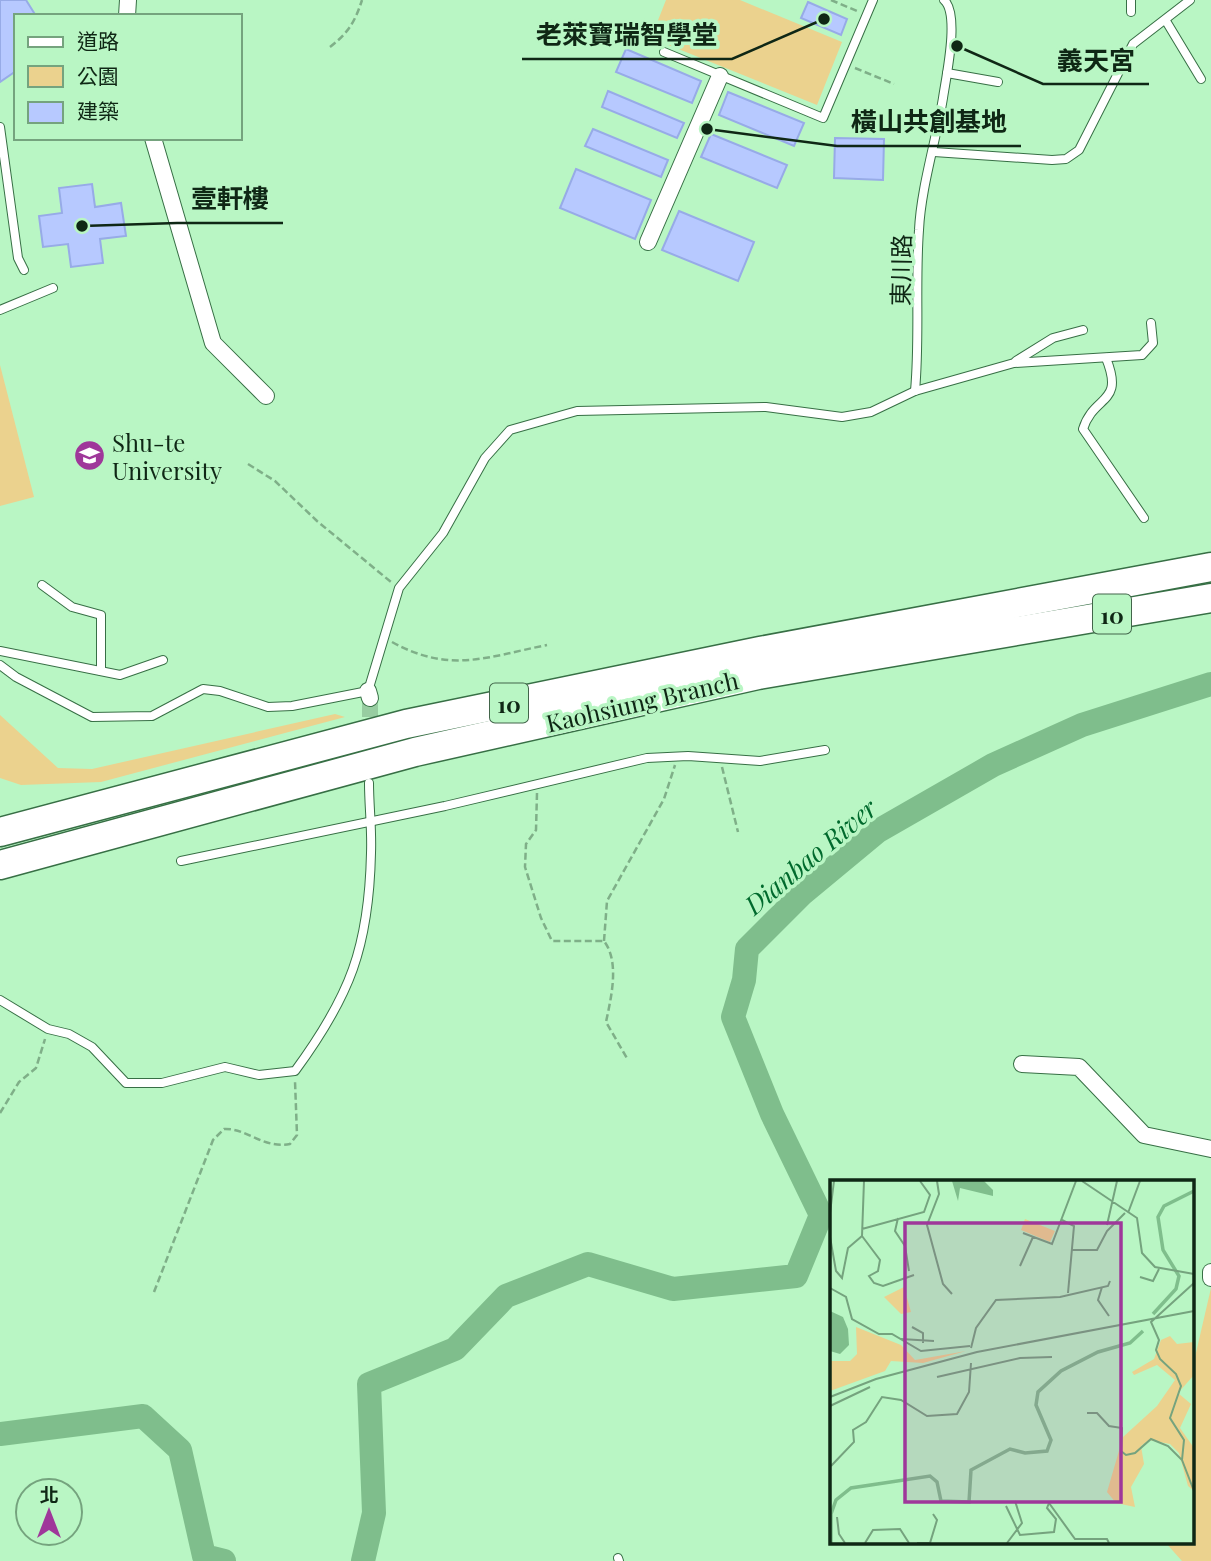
<svg xmlns="http://www.w3.org/2000/svg" width="1211" height="1561" font-family="'Playfair Display','Noto Sans TC',serif">
<rect width="100%" height="100%" fill="#b9f6c4"/>
<!-- green -->
<g fill="#ebd28e">
<polygon points="666,0 740,0 842,42 817,105 651,38"/>
<polygon points="0,365 34,497 0,506"/>
<polygon points="335,714 345,717 101,782 21,785 0,778 0,715 58,768 92,769"/>
<polygon points="1211,1288 1211,1561 1182,1561 1165,1542 1192,1542 1192,1370"/>
</g>
<g fill="none" stroke-linecap="round" stroke-linejoin="round">
<!-- river -->
<g stroke="#7fbe8c" stroke-width="24">
<polyline points="0,1434 143,1416 180,1450 204,1556 224,1561"/>
<polyline points="363,1561 374,1513 369,1384 455,1349 506,1296 588,1264 673,1289 796,1276 821,1215 772,1114 733,1017 744,980 747,949 802,894 878,831 993,765 1082,725 1211,684"/>
</g>
</g>
<!-- building -->
<g fill="#b7c9ff" stroke="#97abe7" stroke-width="2">
<polygon points="0,0 26,0 36,16 16,16 16,71 0,82"/>
<polygon points="808,2 847,19 841,35 801,18"/>
<polygon points="626,49 701,81 692,103 616,72"/>
<polygon points="608,91 684,123 677,138 602,107"/>
<polygon points="728,92 804,123 794,146 719,115"/>
<polygon points="593,129 668,160 661,177 585,146"/>
<polygon points="711,134 787,165 777,188 701,157"/>
<polygon points="835,138 884,139 883,180 834,178"/>
<polygon points="576,169 651,200 635,239 560,208"/>
<polygon points="92,184 95,207 121,203 126,236 100,239 103,263 71,267 68,244 43,247 39,216 62,213 59,188"/>
<polygon points="679,211 754,242 738,281 662,250"/>
</g>
<g fill="none" stroke-linecap="round" stroke-linejoin="round">
<!-- street-tunnel -->
<polyline stroke="#97cda1" stroke-width="16" stroke-dasharray="16 8" stroke-linecap="butt" points="370,741 370,698"/>
<defs>
<g id="lane">
<polyline points="1131,0 1131,12"/>
<polyline points="1166,21 1201,79"/>
<polyline points="664,52 823,118 873,0"/>
<polyline points="947,73 998,82"/>
<polyline points="0,127 18,258 24,270"/>
<polyline points="934,152 1052,160 1066,159 1079,150 1133,44 1190,0"/>
<polyline points="0,310 53,288"/>
<path d="M1106,358C1125,405 1094,394 1083,429L1144,518"/>
<polyline points="1016,361 1053,338 1083,330"/>
<path d="M915,391C920,337 915,284 919,230C921,188 936,141 943,98C946,77 960,14 944,0"/>
<polyline points="42,585 72,607 101,615 101,671"/>
<polyline points="0,651 120,675 163,660"/>
<polyline points="0,665 16,677 92,717 152,716 203,689 220,691 268,707 292,706 368,691 399,588 443,533 485,458 510,430 577,411 766,407 842,417 871,412 915,391 1014,363 1142,355 1153,343 1151,323"/>
<polyline points="181,861 445,806 647,758 688,756 760,761 825,750"/>
<path d="M0,1000L48,1029L69,1034L92,1047L126,1083H162L225,1067L259,1075L295,1071C350,996 369,947 371,853C372,829 369,806 369,783"/>
<polyline points="618,1558 619,1561"/>
</g>
<g id="street">
<polyline points="127,16 128,0"/>
<polyline points="153,138 213,343 266,396"/>
<polyline points="648,242 720,76"/>
<polyline points="368,691 370,698"/>
<polyline points="1022,1064 1079,1067 1144,1135 1211,1149"/>
<polyline points="1211,1272 1211,1278"/>
</g>
<g id="highway">
<polyline points="0,832 406,724 760,651 1211,567"/>
<polyline points="0,865 415,752 758,675 1211,598"/>
</g>
</defs>
<!-- lane casing -->
<use href="#lane" stroke="#376f45" stroke-width="10"/>
<!-- street casing -->
<use href="#street" stroke="#376f45" stroke-width="18"/>
<!-- highway casing -->
<use href="#highway" stroke="#376f45" stroke-width="31"/>
<!-- path -->
<g stroke="#7faf88" stroke-width="2.5" stroke-dasharray="7 3.5" stroke-linecap="butt">
<polyline points="831,0 857,11"/>
<path d="M330,47C348,33 355,22 362,0"/>
<polyline points="855,68 894,84"/>
<polyline points="248,464 275,481 317,521 391,582"/>
<path d="M392,642C450,674 486,657 547,645"/>
<polyline points="722,767 738,832"/>
<path d="M537,793L536,830L526,844L525,867L541,918L552,941H604C620,962 611,998 606,1022L628,1060"/>
<polyline points="604,941 607,901 664,799 675,765"/>
<polyline points="0,1113 19,1082 36,1068 45,1039"/>
<path d="M154,1292L213,1140L224,1129C247,1128 263,1149 290,1144L297,1135L295,1081"/>
</g>
<!-- lane -->
<use href="#lane" stroke="#fff" stroke-width="8"/>
<!-- street -->
<use href="#street" stroke="#fff" stroke-width="16"/>
<!-- highway -->
<use href="#highway" stroke="#fff" stroke-width="28"/>
</g>
<!-- icons -->
<defs>
<symbol id="university-disc" viewBox="-11 -11 22 22"><circle r="9.5" fill="#9f379a" stroke="#b9f6c4"/><path d="M0-5L7-2L0 1L-7-2ZM-4 1L0 2.5L4 1V4Q0 6-4 4Z" fill="#fff"/></symbol>
</defs>
<g fill-rule="evenodd">
<use href="#university-disc" x="72" y="438" width="35" height="35"/>
</g>
<g text-anchor="middle" dominant-baseline="central" stroke-width="7" stroke-linejoin="round" paint-order="stroke">
<!-- shield labels -->
<g fill="#b9f6c4" stroke="#42654a" stroke-width="2">
<rect x="1093" y="594.5" width="38" height="39" rx="5"/>
<rect x="490" y="683.5" width="38" height="39" rx="5"/>
</g>
<g font-size="23" font-weight="bold" fill="#0f2715">
<text x="1112" y="614">10</text>
<text x="509" y="703">10</text>
</g>
<!-- street labels -->
<g font-size="24" fill="#0f2715" stroke="#b9f6c4">
<text transform="translate(900 270) rotate(-89)">東川路</text>
<text transform="translate(642 701) rotate(-13)">Kaohsiung Branch</text>
</g>
<!-- poi labels -->
<g font-size="24" fill="#0f2715" stroke="#b9f6c4" text-anchor="start">
<text x="112" y="442">Shu-te<tspan x="112" dy="28">University</tspan></text>
</g>
<!-- water labels -->
<g font-size="26" font-style="italic" fill="#006a2d" stroke="#b9f6c4">
<text transform="translate(810 856) rotate(-40)">Dianbao River</text>
</g>
</g>
<!-- overview -->
<g transform="translate(830 1180)">
<rect width="364" height="364" fill="#b9f6c4"/>
<path d="M195,39L225,51L220,62L191,50ZM74,107L81,132L71,134L54,117ZM26,147L71,165L85,180L136,171L93,183L61,181L55,191L0,211V181H20L27,174ZM340,156L347,164L364,162V195L348,213L361,224L350,248L364,268V311L358,306L349,273L340,264L319,260L311,266L314,284L301,307L305,327L286,323L277,312L293,257L327,226L345,200L327,185L304,195L302,192L324,179L331,160Z" fill="#ebd28e"/>
<path d="M122,1H154L163,10V16L130,8L128,21ZM0,131L13,137L18,149L19,165L10,174L0,171Z" fill="#7fbe8c"/>
<path fill="none" stroke="#7fbe8c" stroke-width="3.5" d="M323,134L346,109L349,96L333,70L328,37L334,26L364,11M1,363V334L6,320L21,308L100,296L107,302L111,321L139,322L141,290L180,269L195,273L217,271L221,260L206,225L208,212L231,191L268,172L300,163L313,151"/>
<path fill="none" stroke="#75a37e" stroke-width="2" d="M107,1L109,14L97,45L113,104L122,114M252,1L307,38L312,73L325,87L364,94M0,33L4,1M298,33L310,1M68,38L65,51L75,66L79,91M232,40L244,46L238,113M277,45L287,1M32,49L94,32L100,15L90,1M193,53L222,64L246,1M32,56L50,80L48,91L39,96L44,103L53,106L84,95M0,57L6,91L12,98L18,68L32,56L34,1M241,70H267L277,51L295,33M190,86L203,57M310,97L323,101L329,89M272,107L268,120L279,136M0,108L16,117L22,139L49,154H62L91,171L140,166M82,147L93,153V163M71,159L104,161M141,168L146,148L166,120L230,117L278,106L280,101M107,197L190,178L222,177M0,217L46,199L147,172L364,131M0,226L40,207M257,233H267L279,246L292,248L291,271L296,275L305,273L321,259L338,266L352,280L364,311M352,280L354,260L340,238L351,206L346,194L330,179L326,170L329,160L321,142L364,103M1,286L24,262L23,250L36,242L52,217L71,220L97,236L127,234L139,212L141,183M176,326L190,355L224,352L226,339L217,328L219,323L245,359H277L279,363M7,337L9,354L15,363M35,363L43,350L70,349L79,363M87,363H100L107,340L103,334M177,363L192,343L185,321"/>
<path fill="#9f379a" fill-opacity="0.15" stroke="#9f379a" stroke-width="3.5" d="M75,43H291V322H75Z"/>
<rect width="364" height="364" fill="none" stroke="#0f2715" stroke-width="3.5"/>
</g>
<!-- callouts -->
<path fill="none" stroke="#0f2715" stroke-width="2.5" d="M824 19L732 59H522M957 46L1043 84H1149M707 129L837 146H1021M82 226L177 223H283"/>
<g fill="#0f2715" stroke="#b9f6c4" stroke-width="2.5">
<circle cx="824" cy="19" r="7"/>
<circle cx="957" cy="46" r="7"/>
<circle cx="707" cy="129" r="7"/>
<circle cx="82" cy="226" r="7"/>
</g>
<g font-size="26" text-anchor="middle" font-weight="bold" fill="#0f2715" stroke="#b9f6c4" stroke-width="7" stroke-linejoin="round" paint-order="stroke">
<text x="627" y="44">老萊寶瑞智學堂</text>
<text x="1096" y="70">義天宮</text>
<text x="929" y="131">橫山共創基地</text>
<text x="230" y="208">壹軒樓</text>
</g>
<!-- legend -->
<rect x="14" y="14" width="228" height="126" fill="#b9f6c4" stroke="#75a37e" stroke-width="2"/>
<rect x="28" y="37" width="35" height="10" fill="#ffffff" stroke="#75a37e" stroke-width="2"/>
<text x="77" y="49" font-size="21" fill="#0f2715">道路</text>
<rect x="28" y="66" width="35" height="21" fill="#ebd28e" stroke="#75a37e" stroke-width="2"/>
<text x="77" y="84" font-size="21" fill="#0f2715">公園</text>
<rect x="28" y="102" width="35" height="21" fill="#b7c9ff" stroke="#75a37e" stroke-width="2"/>
<text x="77" y="119" font-size="21" fill="#0f2715">建築</text>
<!-- north arrow -->
<g transform="translate(49 1512)"><circle r="33" fill="#b9f6c4" stroke="#75a37e" stroke-width="2"/>
<path d="M0-5L12 26L0 18L-12 26Z" fill="#9f379a"/>
<text y="-10" font-size="19" font-weight="bold" text-anchor="middle" fill="#0f2715">北</text>
</g>
</svg>
